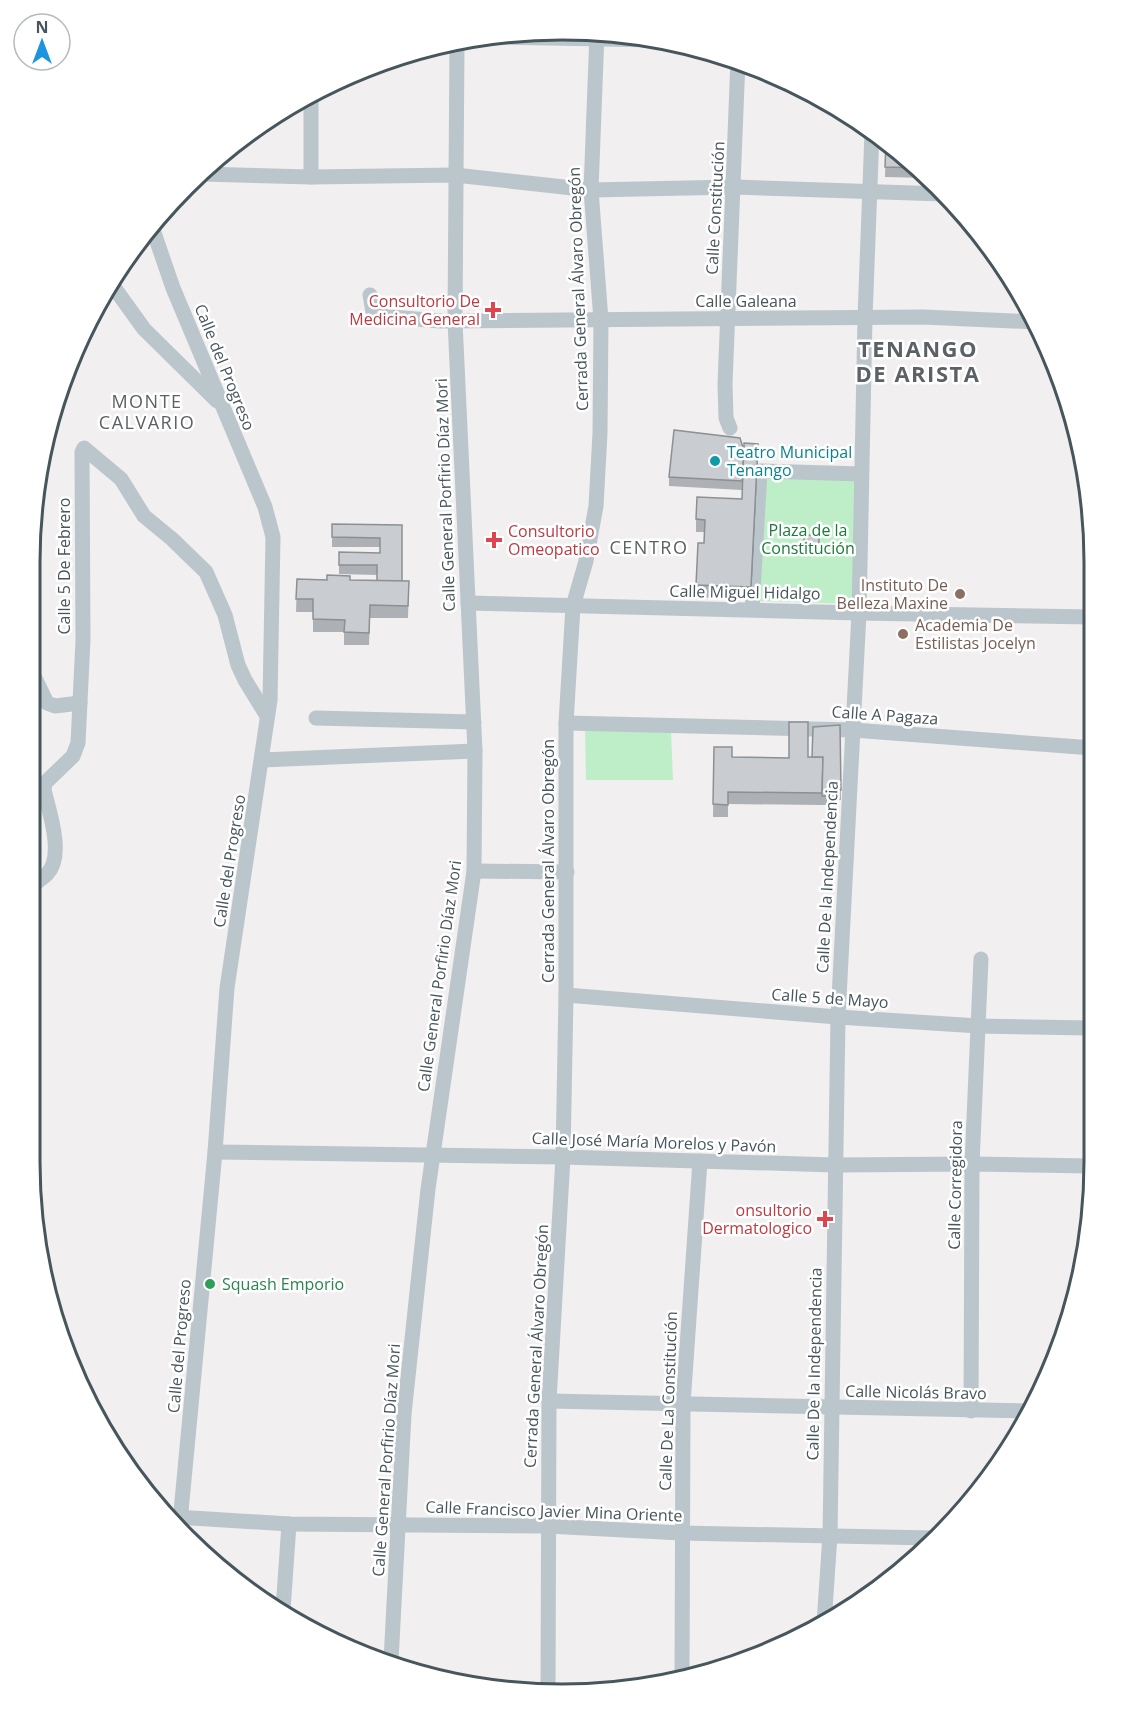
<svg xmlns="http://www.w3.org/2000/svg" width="1125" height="1724" font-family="'Open Sans',sans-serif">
<rect width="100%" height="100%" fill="#f1efef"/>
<!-- green -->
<g fill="#beeec7">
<polygon points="763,474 857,477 853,604 759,601"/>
<polygon points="585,727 671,731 673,780 586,780"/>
</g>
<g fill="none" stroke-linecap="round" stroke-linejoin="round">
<!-- minor -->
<g stroke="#bac6cb" stroke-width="15">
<polyline points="494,37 657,40"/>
<polyline points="311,95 311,177"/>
<polyline points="202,174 311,177 455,175 591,190 734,187 943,194"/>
<polyline points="152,227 173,288 265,507 273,537 270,700 227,988 215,1152 180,1522"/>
<polyline points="113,286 144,329 217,401"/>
<polyline points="370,295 373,312 379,316 440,321 923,317 1037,322"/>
<polyline points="730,428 726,418 725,384 738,60"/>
<polyline points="468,603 859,613 1093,617"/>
<polyline points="752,609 760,471 861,474"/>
<polyline points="33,674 47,703 55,706 80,703"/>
<polyline points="316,718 474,722"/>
<polyline points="566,723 853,730 1093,748"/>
<polyline points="262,760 475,751"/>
<polyline points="474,871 567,872"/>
<path d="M32,886C37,882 43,878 47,874C65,856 49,811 44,790L45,783L73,756L78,743L83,640L82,452L84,448L121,479L144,516L172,539L206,572L225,615L238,665L245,680L267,716"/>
<polyline points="566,995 838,1017 979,1026 1091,1028"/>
<polyline points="215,1152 563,1157 835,1165 972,1164 1091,1166"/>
<polyline points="549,1401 1030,1411"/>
<polyline points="971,1411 972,1164 981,959"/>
<polyline points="176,1517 289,1524 547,1526 681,1533 932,1538"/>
<polyline points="283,1610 289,1524"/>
<polyline points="824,1624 830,1535 838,1017 859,613 865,318 872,132"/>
<polyline points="391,1661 404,1414 428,1189 474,871 475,751 455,321 457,43"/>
<polyline points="682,1678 683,1404 700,1161"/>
<polyline points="548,1692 549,1401 563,1157 566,995 566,723 573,606 586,561 596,506 600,433 601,320 591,190 597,33"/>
</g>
</g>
<!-- wall -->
<g fill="#adb0b4">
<polygon points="886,142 914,162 928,178 885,177"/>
<polygon points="744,451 758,456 751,600 696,597 696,585 704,543 705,532 696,532 696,519 742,499 742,490 669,486 669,477"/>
<polygon points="332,524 402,525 402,581 409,581 408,618 370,618 369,645 344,645 344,632 313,632 313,612 296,612 297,579 377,581 377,575 339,574 339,552 380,553 380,547 332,547"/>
<polygon points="840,725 841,800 827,799 827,805 822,805 728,804 728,817 713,817 714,747 732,757 789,758 812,757"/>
</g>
<!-- shaded-wall -->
<g fill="#8d9092">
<polygon points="758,444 758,456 751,600 751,587"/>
<polygon points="819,546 819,549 808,552 808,549"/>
</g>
<!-- building -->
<g fill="#c9cdd1" stroke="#8d9092" stroke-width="1.5">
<polygon points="886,142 914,162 919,168 885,167"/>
<polygon points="674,430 740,438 744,451 742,481 669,477"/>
<polygon points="744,443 758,444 751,587 696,585 698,543 704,543 705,520 696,519 697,497 742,499"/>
<polygon points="332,524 402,525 402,581 377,581 377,565 339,565 339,552 380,553 380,538 332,537"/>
<polygon points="809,535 815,535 819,538 819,546 808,549 805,546 804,539"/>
<polygon points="327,575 350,576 350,580 409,581 408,606 370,605 369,633 344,632 345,620 313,619 313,599 296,599 297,579 327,580"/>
<polygon points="789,722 808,722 808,757 823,757 822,793 728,792 728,805 713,804 714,747 732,747 732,757 789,758"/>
<polygon points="840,725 841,790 827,790 827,796 822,796 823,757 812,757 813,727"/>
</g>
<!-- markers -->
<g fill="#e0444e" stroke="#fff" stroke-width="2">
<path d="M490 301h6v6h6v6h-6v6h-6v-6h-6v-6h6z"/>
<path d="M491 531h6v6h6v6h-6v6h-6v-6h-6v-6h6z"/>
<path d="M822 1210h6v6h6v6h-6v6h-6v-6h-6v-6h6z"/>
</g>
<circle fill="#0f9aa8" stroke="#fff" stroke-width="2" cx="715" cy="461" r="6"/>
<g fill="#8d6e63" stroke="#fff" stroke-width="2">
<circle cx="960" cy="594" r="6"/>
<circle cx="903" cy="634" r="6"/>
</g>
<circle fill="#2e9e5b" stroke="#fff" stroke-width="2" cx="210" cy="1284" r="6"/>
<g text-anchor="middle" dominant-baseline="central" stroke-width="5" stroke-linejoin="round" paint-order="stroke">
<!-- street labels -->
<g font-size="16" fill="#47565c" stroke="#fff">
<text transform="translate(715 208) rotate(-87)">Calle Constitución</text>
<text transform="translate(578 289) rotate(-92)">Cerrada General Álvaro Obregón</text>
<text x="746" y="301">Calle Galeana</text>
<text transform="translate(225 367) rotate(68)">Calle del Progreso</text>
<text transform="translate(445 495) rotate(-92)">Calle General Porfirio Díaz Mori</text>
<text transform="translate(64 566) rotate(-90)">Calle 5 De Febrero</text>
<text transform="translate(745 592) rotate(1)">Calle Miguel Hidalgo</text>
<text transform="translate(885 715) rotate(4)">Calle A Pagaza</text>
<text transform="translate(229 861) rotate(-81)">Calle del Progreso</text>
<text transform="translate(548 861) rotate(-90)">Cerrada General Álvaro Obregón</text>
<text transform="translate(827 877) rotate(-87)">Calle De la Independencia</text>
<text transform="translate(439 976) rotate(-82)">Calle General Porfirio Díaz Mori</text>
<text transform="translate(830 998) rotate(4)">Calle 5 de Mayo</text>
<text transform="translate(654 1142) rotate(2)">Calle José María Morelos y Pavón</text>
<text transform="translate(955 1185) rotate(-89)">Calle Corregidora</text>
<text transform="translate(179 1346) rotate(-85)">Calle del Progreso</text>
<text transform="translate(536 1346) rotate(-87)">Cerrada General Álvaro Obregón</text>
<text transform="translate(814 1364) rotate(-89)">Calle De la Independencia</text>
<text transform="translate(916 1392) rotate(1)">Calle Nicolás Bravo</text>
<text transform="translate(668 1401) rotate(-88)">Calle De La Constitución</text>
<text transform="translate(386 1460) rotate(-86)">Calle General Porfirio Díaz Mori</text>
<text transform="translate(554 1511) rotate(2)">Calle Francisco Javier Mina Oriente</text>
</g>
<!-- health labels -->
<g font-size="16" fill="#be3a42" stroke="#fff" text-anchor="end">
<text x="480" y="301">Consultorio De<tspan x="480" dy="18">Medicina General</tspan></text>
<text x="508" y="531" text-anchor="start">Consultorio<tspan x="508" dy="18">Omeopatico</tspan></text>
<text x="812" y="1210">onsultorio<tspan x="812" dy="18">Dermatologico</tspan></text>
</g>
<!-- culture labels -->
<g font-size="16" fill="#0d838f" stroke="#fff" text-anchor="start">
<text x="727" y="452">Teatro Municipal<tspan x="727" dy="18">Tenango</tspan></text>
</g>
<!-- park labels -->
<g font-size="16" fill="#197c38" stroke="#fff">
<text x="808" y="530">Plaza de la<tspan x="808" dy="18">Constitución</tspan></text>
</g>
<!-- education labels -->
<g font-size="16" fill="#785e54" stroke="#fff" text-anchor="end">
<text x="948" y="585">Instituto De<tspan x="948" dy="18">Belleza Maxine</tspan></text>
<text x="915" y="625" text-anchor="start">Academia De<tspan x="915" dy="18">Estilistas Jocelyn</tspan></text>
</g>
<!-- leisure labels -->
<g font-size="16" fill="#27864d" stroke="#fff" text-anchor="start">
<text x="222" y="1284">Squash Emporio</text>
</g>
<!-- neighbourhood labels -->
<g font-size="18" letter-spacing="1.5" fill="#5b6164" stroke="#fff">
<text x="147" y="401">MONTE<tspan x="147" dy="21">CALVARIO</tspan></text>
<text x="649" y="547">CENTRO</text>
</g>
<!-- district labels -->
<g font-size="22" font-weight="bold" letter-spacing="1.5" fill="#5b6164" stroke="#fff">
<text x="918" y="348">TENANGO<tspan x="918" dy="25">DE ARISTA</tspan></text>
</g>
</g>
<!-- crop -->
<path d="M0 0H1125V1724H0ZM562 40H562A522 522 0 0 1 1084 562V1162A522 522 0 0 1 562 1684H562A522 522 0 0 1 40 1162V562A522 522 0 0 1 562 40Z" fill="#fff" fill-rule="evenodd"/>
<path fill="none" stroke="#47565c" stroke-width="3" d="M562 40H562A522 522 0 0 1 1084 562V1162A522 522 0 0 1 562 1684H562A522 522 0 0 1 40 1162V562A522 522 0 0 1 562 40Z"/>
<!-- north arrow -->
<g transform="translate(42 42)"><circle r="28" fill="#ffffff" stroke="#b5bbbe" stroke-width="1.5"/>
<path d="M0-4.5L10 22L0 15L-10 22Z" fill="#1c95de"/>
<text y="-9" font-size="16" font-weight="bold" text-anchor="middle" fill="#47565c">N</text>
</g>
</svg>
